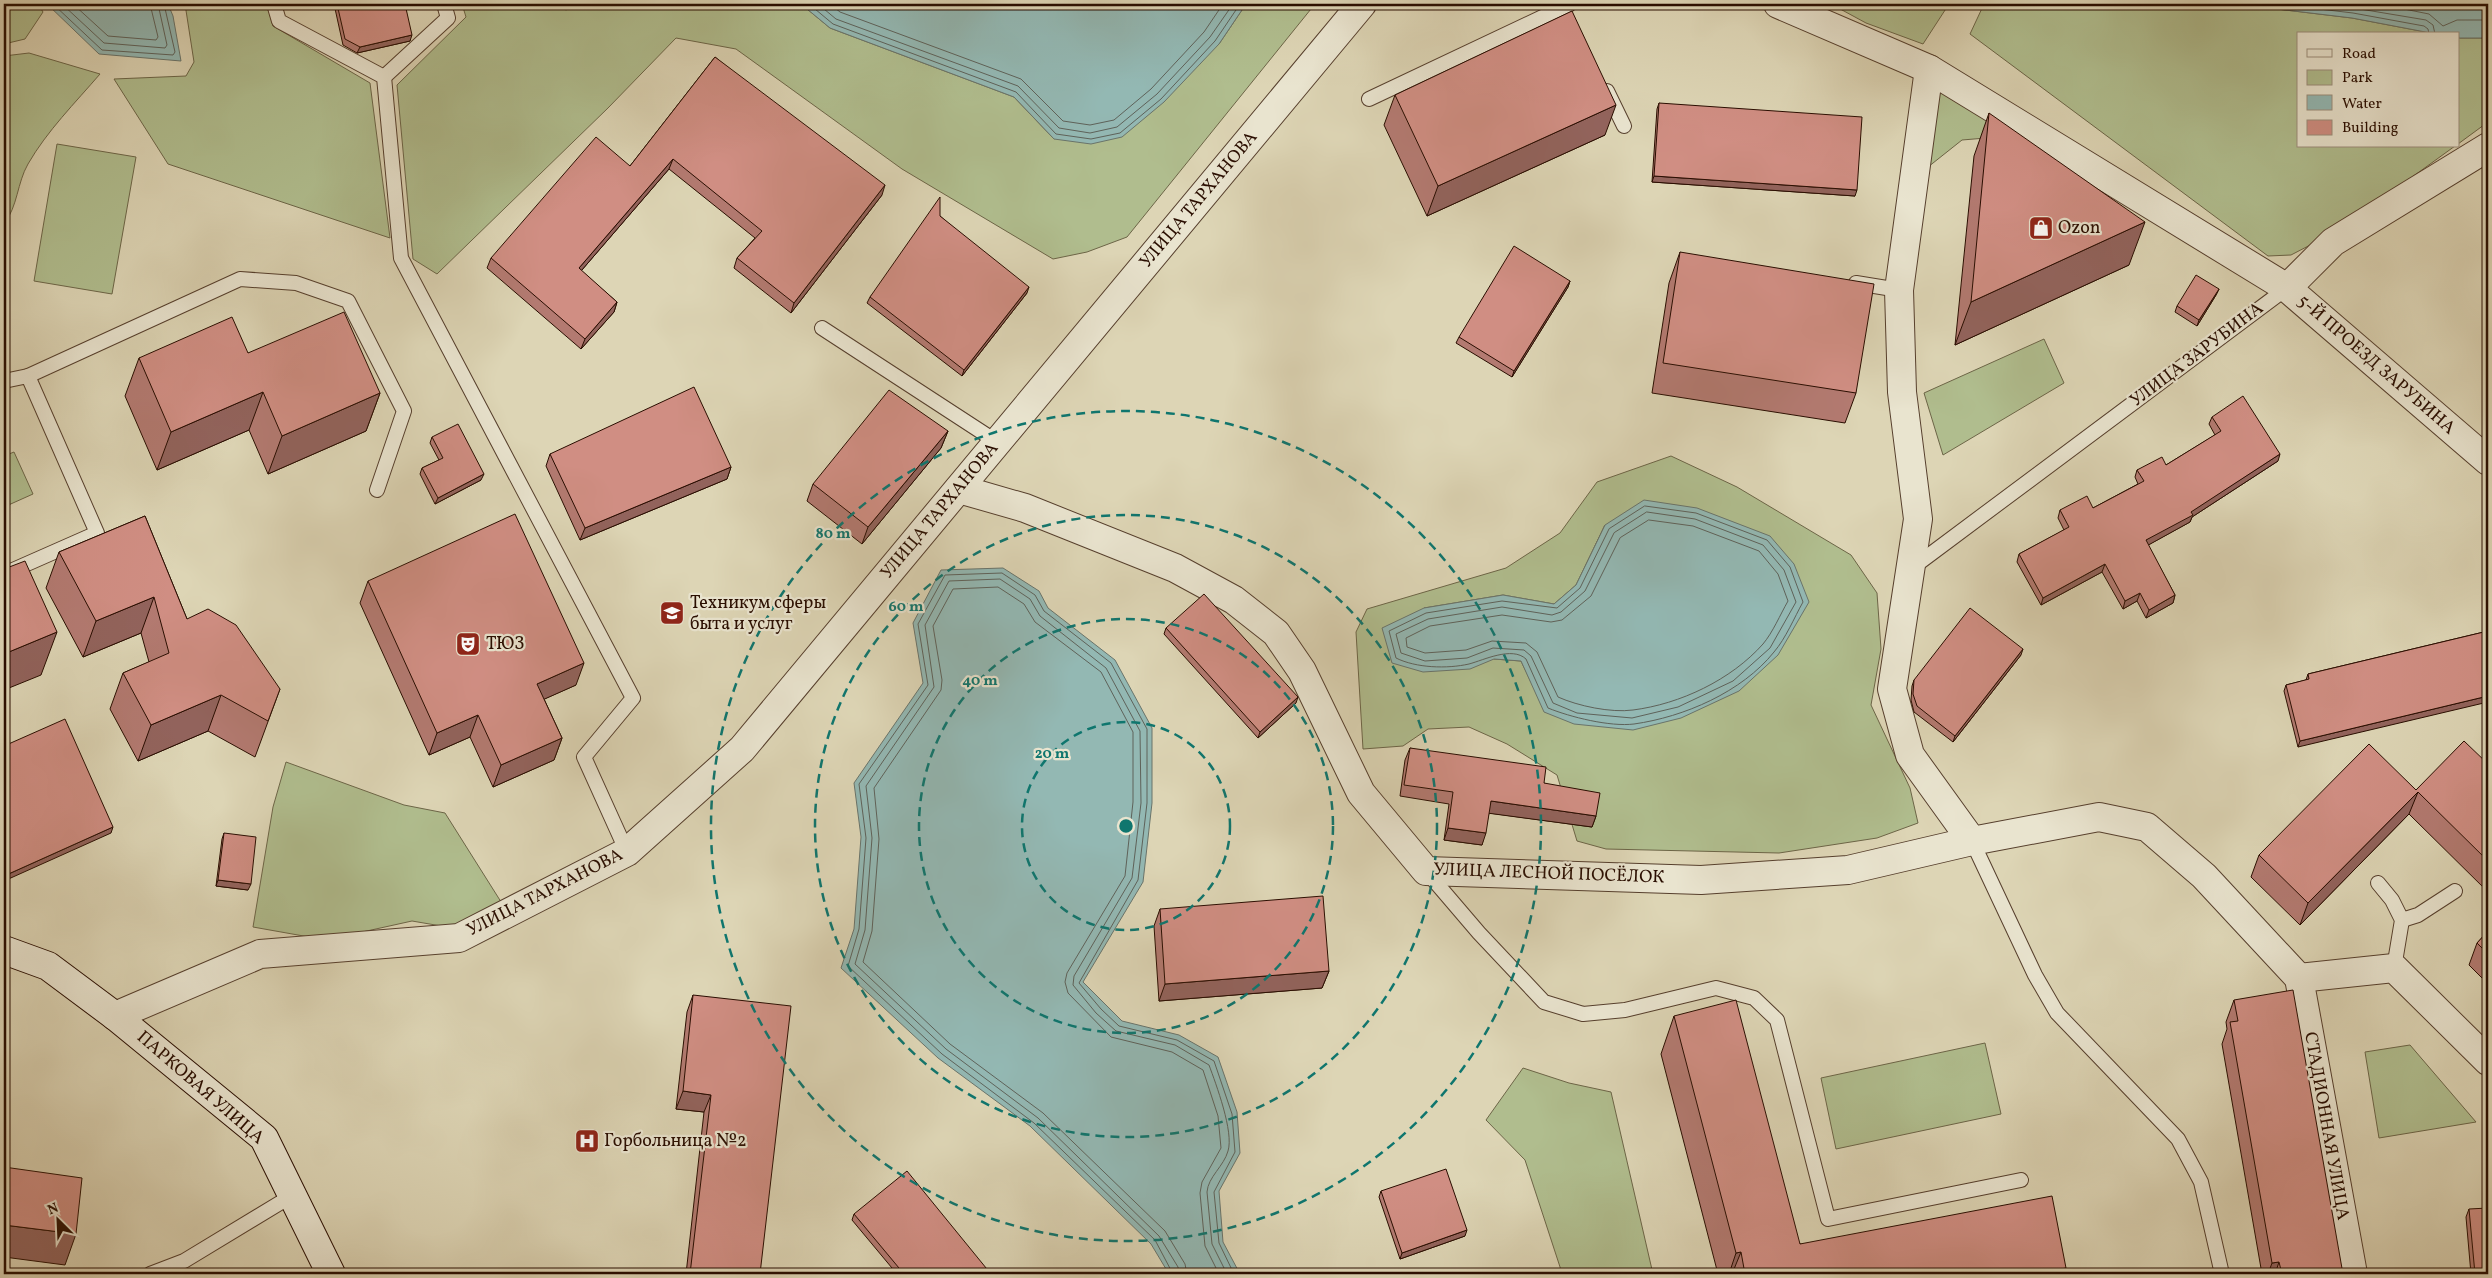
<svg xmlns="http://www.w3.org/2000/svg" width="2492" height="1278" font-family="Vollkorn,serif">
<rect width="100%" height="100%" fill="#ddd5b5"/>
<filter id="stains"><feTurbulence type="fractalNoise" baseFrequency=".004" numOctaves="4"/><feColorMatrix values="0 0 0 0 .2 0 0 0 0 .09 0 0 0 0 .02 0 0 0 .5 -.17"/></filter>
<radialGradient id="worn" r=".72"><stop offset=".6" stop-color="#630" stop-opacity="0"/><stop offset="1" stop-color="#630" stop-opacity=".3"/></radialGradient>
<!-- green -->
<g fill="#b0bd8e" stroke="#6c6547" fill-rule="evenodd">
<polygon points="4,4 38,4 43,12 25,39 4,44"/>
<polygon points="185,4 267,4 273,26 370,83 390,238 168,164 114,79 186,76 194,62"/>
<polygon points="462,4 556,4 566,10 576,4 801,4 830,28 1014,97 1054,139 1219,44 1246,4 1315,4 1127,237 1087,252 1053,259 902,169 736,49 676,38 608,108 437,274 413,259 397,85 466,17"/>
<polygon points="1831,4 1949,4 1923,44 1866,23"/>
<polygon points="1984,4 2235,4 2352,18 2436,34 2298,34 2298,146 2455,146 2339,230 2291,255 2268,256 1970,34"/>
<polygon points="2458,38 2488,38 2488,122 2458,144"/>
<path d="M29,53L100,74C75,103 47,131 28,164C17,183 18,206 4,224V56Z"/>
<polygon points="1935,85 2022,135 1962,140 1928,167"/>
<polygon points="57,144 136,157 112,294 34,281"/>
<polygon points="2044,339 2064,383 1943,455 1924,393"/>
<polygon points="14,452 33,494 4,507 4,456"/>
<path d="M1671,456L1737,487L1851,555L1877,593L1881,649L1871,705L1910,788L1918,823L1877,838L1779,853L1606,849L1577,841L1557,775L1507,744L1469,727L1428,729L1403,746L1363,749L1356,632L1367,609L1506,568L1560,533L1597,482ZM1605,525L1531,682L1521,661L1494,659L1424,608L1503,595L1554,604L1576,585Z"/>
<polygon points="286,762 404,805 445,813 503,905 453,928 412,921 326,940 253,927 273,807"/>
<polygon points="1985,1043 2001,1114 1836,1149 1821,1078"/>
<polygon points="2410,1045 2476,1122 2379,1138 2365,1052"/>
<polygon points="1523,1068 1569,1083 1611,1092 1653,1274 1555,1274 1561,1270 1525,1160 1486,1120"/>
</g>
<!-- water -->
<g fill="#93b8b3" stroke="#69746b">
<polygon points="47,4 168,4 173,16 181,61 99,54"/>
<polygon points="801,4 1246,4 1219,44 1164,102 1122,137 1091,144 1054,139 1014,97 830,28"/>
<polygon points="2235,4 2488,4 2488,38 2459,38 2458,34 2436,34 2352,18"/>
<polygon points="1644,500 1697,508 1770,536 1794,564 1809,602 1778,655 1739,691 1681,718 1633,730 1574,724 1544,712 1521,661 1494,659 1470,669 1423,672 1392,663 1382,628 1424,608 1503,595 1554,604 1576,585 1605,525"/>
<polygon points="1003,568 1039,591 1048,608 1115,660 1152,728 1152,803 1143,882 1083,982 1122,1021 1179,1035 1218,1057 1237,1112 1240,1153 1219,1191 1223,1242 1240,1274 1169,1274 1151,1244 1030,1126 938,1058 841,968 854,929 861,837 854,783 923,683 913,623 941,570"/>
</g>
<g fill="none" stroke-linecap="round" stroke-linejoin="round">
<!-- shore -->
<g stroke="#5e625a" stroke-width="1">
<polyline points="53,4 102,50 173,55 175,52 164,4"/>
<polyline points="62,4 104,43 165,48 167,45 158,4"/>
<polyline points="73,4 108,36 156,40 158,37 150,4"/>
<polyline points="809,4 833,24 1016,92 1056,134 1091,139 1120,133 1161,99 1215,41 1240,4"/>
<polyline points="818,4 836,19 1018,86 1059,128 1090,133 1117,127 1157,94 1210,37 1233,4"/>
<polyline points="830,4 840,12 1021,79 1063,121 1090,125 1114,120 1151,89 1204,32 1223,4"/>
<polyline points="2277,4 2353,13 2424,26 2428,29 2429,34"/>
<polyline points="2330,4 2426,20 2433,25 2435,34"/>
<polyline points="2379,4 2429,14 2443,26 2457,20 2488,20"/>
<path d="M1645,506L1696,513L1767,540L1790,567L1803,602C1794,618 1786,638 1774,652C1742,692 1684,717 1634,724C1610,727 1570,717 1548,708L1526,659C1512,646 1484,660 1469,664C1447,669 1416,668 1396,658L1389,631L1426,613L1502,601L1557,608L1580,588L1609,529Z"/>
<polygon points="1647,512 1695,519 1763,545 1784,570 1796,602 1770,648 1733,681 1678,707 1632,718 1577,713 1553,703 1531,656 1524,650 1493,648 1467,658 1425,661 1401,653 1396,634 1428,619 1502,607 1552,615 1561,612 1585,591 1614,533"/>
<path d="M1649,520L1693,526L1759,551L1778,574L1788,601C1780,615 1773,632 1763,644C1731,680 1680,704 1633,710C1611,713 1578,706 1558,697L1537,652L1526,643L1492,641L1466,650L1425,653L1407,647L1406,638L1430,626L1502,615L1551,622L1562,620L1591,596L1620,538Z"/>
<polyline points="1173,1274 1155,1240 1034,1123 942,1054 848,966 859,929 866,838 859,784 928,685 918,624 945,575 1002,573 1035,595 1044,611 1111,663 1147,729 1147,803 1138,880 1079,983 1101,1009 1119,1026 1177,1040 1214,1061 1232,1114 1235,1152 1214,1192 1219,1243 1234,1274"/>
<path d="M1179,1274L1178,1267L1159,1236L1038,1118L946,1049L855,964L865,930L872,838L866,786L934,687L925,625L949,581L1000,579L1030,599L1040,616L1106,668L1140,731L1141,803L1132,878L1074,976L1073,985L1096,1013L1116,1031L1175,1045L1209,1065C1216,1084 1234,1132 1228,1151C1224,1166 1208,1177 1207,1192L1212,1244L1227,1274"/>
<polyline points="1187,1274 1185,1264 1165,1231 1043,1113 950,1044 863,962 872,931 879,839 874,788 941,690 942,680 933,626 953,589 998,587 1024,604 1035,622 1101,672 1133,732 1133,802 1125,876 1067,973 1065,982 1068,993 1111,1037 1172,1052 1203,1070 1218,1116 1221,1148 1202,1182 1200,1193 1205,1246 1219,1274"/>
</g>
<defs>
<g id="service">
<polyline points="274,4 279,21 384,77 401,258 633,698 584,757 627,852"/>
<polyline points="384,77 448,18 444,4"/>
<polyline points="1607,91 1624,126"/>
<polyline points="1369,99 1570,4"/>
<polyline points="1856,283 1899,290"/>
<polyline points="822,328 997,442"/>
<polyline points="28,376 240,279 296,283 348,301 404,411 377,490"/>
<polyline points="4,381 28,376 97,533 4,574"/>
<polyline points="1912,568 2287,288"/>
<polyline points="1972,841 2035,975 2057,1013 2178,1139 2201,1182 2222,1274"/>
<polyline points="1426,871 1479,933 1544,1002 1583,1014 1625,1010 1716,988 1754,998 1777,1020 1828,1219 2021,1180"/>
<polyline points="2378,883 2392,900 2402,920 2394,968"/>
<polyline points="2402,920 2418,915 2455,891"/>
<polyline points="150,1274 184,1261 293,1195"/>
</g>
<g id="minor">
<polyline points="1929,69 1899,290 1902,392 1918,519 1892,689 1910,755 1972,841 2099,817 2147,827 2204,876 2299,978 2394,968 2488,1061"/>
<polyline points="2287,288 2488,461"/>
<polyline points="959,489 1025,508 1175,568 1234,600 1276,633 1302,671 1361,793 1426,871 1701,880 1848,870 1972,841"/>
<polyline points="2299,978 2353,1274"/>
</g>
<g id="tertiary">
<polyline points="1778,4 1929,69 2287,288 2333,242 2488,147"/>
<polyline points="115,1016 260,954 459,938 627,852 742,749 1362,4"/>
</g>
<polyline id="secondary" points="4,950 48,966 115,1016 264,1138 331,1274"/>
</defs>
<!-- service casing -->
<use href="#service" stroke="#563f2d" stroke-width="16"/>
<!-- minor casing -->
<use href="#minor" stroke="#563f2d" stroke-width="30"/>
<!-- tertiary casing -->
<use href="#tertiary" stroke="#563f2d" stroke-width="30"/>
<!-- secondary casing -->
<use href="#secondary" stroke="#290d00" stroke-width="30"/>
<!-- service -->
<use href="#service" stroke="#e9e4cf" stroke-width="14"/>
<!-- minor -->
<use href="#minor" stroke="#e9e4cf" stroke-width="28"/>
<!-- tertiary -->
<use href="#tertiary" stroke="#e9e4cf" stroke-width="28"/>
<!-- secondary -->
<use href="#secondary" stroke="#e9e4cf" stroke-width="28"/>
</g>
<!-- wall -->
<g fill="#b37a71" stroke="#290d00">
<polygon points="334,4 405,4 410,41 357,53 343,45"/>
<polygon points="715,57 882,195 791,313 734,268 737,258 755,238 669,169 581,271 617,302 614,312 581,349 487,268 491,258 630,166"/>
<polygon points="1395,95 1605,135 1427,216 1384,125"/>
<polygon points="1659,103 1855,196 1652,182 1657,109"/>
<polygon points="1989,113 2129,265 1955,345 1974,156"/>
<polygon points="940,216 1027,293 962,376 867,303 870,297"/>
<polygon points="1680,252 1856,393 1845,423 1652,393 1669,283"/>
<polygon points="1570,281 1568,287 1512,377 1456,343 1459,337"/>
<polygon points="2219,289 2216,295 2197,326 2175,312 2177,306"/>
<polygon points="248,353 380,393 366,431 268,474 249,430 157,470 125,396 139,358"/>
<polygon points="2212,417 2278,461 2192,517 2190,522 2148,545 2175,595 2173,603 2146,618 2137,601 2123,609 2102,572 2041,605 2017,562 2019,554 2064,530 2058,518 2060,510 2093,508 2138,484 2135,477 2137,470 2166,465 2215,435 2209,424"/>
<polygon points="948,431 941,448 862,544 807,501 813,484"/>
<polygon points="432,437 481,480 435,504 420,474 422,468 439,460 430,443"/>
<polygon points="550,454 731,467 727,479 580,540 546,466"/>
<polygon points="145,516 187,619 280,689 255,757 208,731 138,761 110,709 123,673 149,662 141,633 83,657 46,588 59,552"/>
<polygon points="368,581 576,685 544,699 562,738 554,760 493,787 470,737 429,755 360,603"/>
<polygon points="1166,628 1296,703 1258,738 1164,634"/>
<polygon points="2488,631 2298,747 2284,691 2286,685 2306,680 2308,674"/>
<polygon points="2021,655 1953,742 1914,712 1911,700 1912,686 1914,680"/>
<polygon points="1410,748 1544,783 1596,816 1592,827 1489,813 1482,845 1444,840 1449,804 1400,796 1405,760"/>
<polygon points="2488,764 2488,892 2409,814 2300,925 2251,877 2259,855 2416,790"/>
<polygon points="224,833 248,890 216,886 222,839"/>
<polygon points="1160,909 1329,971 1322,988 1159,1001 1154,926"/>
<polygon points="2488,931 2488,984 2469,965 2477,943"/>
<polygon points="693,995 760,1274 686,1274 704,1112 676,1109 687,1012"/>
<polygon points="2234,1000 2343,1274 2262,1274 2222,1044 2227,1029 2226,1022"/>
<polygon points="1674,1016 1800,1244 2064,1274 1718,1274 1661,1054"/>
<polygon points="1381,1191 1465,1236 1400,1259 1379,1197"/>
<polygon points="2469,1209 2488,1274 2471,1274 2466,1217"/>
<polygon points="854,1214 991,1274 897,1274 852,1220"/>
</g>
<!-- shaded-wall -->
<g fill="#92635c" stroke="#290d00">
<polygon points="412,35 410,41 357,53 360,47"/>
<polygon points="1616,105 1605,135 1427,216 1438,186"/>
<polygon points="673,159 669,169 575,278 579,268"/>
<polygon points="1654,176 1857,190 1855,196 1652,182"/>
<polygon points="885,185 882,195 791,313 794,303"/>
<polygon points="2145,222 2129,265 1955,345 1971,302"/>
<polygon points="1570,281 1568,287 1512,377 1514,371"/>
<polygon points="1029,287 1027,293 962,376 964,370"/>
<polygon points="2219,289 2216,295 2197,326 2199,320"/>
<polygon points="617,302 614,312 581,349 585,339"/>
<polygon points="263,392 249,430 157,470 171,432"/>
<polygon points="380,393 366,431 268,474 282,436"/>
<polygon points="948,431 941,448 862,544 868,527"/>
<polygon points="2280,454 2278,461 2192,517 2190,522 2143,548 2146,540"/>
<polygon points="731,467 727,479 580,540 585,528"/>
<polygon points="484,474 481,480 435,504 438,498"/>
<polygon points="2105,564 2102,572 2041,605 2043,598"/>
<polygon points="2140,593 2137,601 2123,609 2125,601"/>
<polygon points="2175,595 2173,603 2146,618 2149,610"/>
<polygon points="154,597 141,633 83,657 96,621"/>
<polygon points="57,632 41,675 4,690 4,654"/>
<polygon points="2023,649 2021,655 1953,742 1955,736"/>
<polygon points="584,663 576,685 529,706 537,684"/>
<polygon points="221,695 208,731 138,761 151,725"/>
<polygon points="2488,696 2488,702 2298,747 2300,741"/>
<polygon points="1298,697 1296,703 1258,738 1260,732"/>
<polygon points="478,715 470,737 429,755 437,733"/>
<polygon points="562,738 554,760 493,787 501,765"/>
<polygon points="2418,792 2409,814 2300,925 2308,903"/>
<polygon points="1491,801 1596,816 1592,827 1487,813"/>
<polygon points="113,827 111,833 4,881 4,876"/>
<polygon points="1448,828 1486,833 1482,845 1444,840"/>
<polygon points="218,880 251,884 248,890 216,886"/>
<polygon points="1329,971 1322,988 1159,1001 1165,984"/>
<polygon points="683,1091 711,1095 704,1112 676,1109"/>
<polygon points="4,1225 76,1234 65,1265 4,1257"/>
<polygon points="1467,1230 1465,1236 1400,1259 1402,1253"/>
<polygon points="1741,1252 1732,1274 1729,1274 1736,1253"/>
<polygon points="2279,1262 2275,1274 2268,1274 2272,1263"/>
<polygon points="2066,1268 2064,1274 2034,1274"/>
</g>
<!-- building -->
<g fill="#d08e83" stroke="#290d00">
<polygon points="337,4 405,4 412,35 360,47 345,39"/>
<polygon points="1572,11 1616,105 1438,186 1395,95"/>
<polygon points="715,57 885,185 794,303 737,258 762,231 673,159 579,268 617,302 585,339 491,258 596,137 630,166"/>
<polygon points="1659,103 1862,117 1857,190 1654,176"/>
<polygon points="1989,113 2145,222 1971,302"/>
<polygon points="940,197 940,216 1029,287 964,370 870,297"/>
<polygon points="1514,246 1570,281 1514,371 1459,337"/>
<polygon points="1680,252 1874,284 1856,393 1663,363"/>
<polygon points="2196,275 2219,289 2199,320 2177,306"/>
<polygon points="344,312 380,393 282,436 263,392 171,432 139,358 232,317 248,353"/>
<polygon points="694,387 731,467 585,528 550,454"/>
<polygon points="889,390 948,431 868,527 813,484"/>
<polygon points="2243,396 2280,454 2191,512 2193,515 2146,540 2175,595 2149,610 2140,593 2125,601 2105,564 2043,598 2019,554 2069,527 2060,510 2087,496 2093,508 2144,481 2137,470 2162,457 2166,465 2221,431 2212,417"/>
<polygon points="458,424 484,474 438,498 422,468 443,458 432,437"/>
<polygon points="515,514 584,663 537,684 562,738 501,765 478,715 437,733 368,581"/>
<polygon points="145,516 187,619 208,609 236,625 280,689 268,721 221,695 151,725 123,673 169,653 154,597 96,621 59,552"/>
<polygon points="25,561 57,632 4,654 4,569"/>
<polygon points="1204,594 1298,697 1260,732 1166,628"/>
<polygon points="1970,608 2023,649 1955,736 1917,706 1913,694 1914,680"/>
<polygon points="2488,631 2488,696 2300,741 2286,685 2309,679 2308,674"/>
<polygon points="65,719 113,827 4,876 4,746"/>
<polygon points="2464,741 2488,764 2488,861 2418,792 2308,903 2259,855 2369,744 2416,790"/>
<polygon points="1410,748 1546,767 1544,783 1600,793 1596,816 1491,801 1486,833 1448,828 1453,792 1404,785"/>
<polygon points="224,833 256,837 251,884 218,880"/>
<polygon points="1323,896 1329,971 1165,984 1160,909"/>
<polygon points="2488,931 2488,954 2477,943"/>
<polygon points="2293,990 2343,1274 2282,1274 2279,1262 2272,1263 2230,1022 2238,1021 2234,1000"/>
<polygon points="693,995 791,1006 760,1274 690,1274 711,1095 683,1091"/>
<polygon points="1736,1000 1800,1244 2052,1196 2066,1268 2034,1274 1745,1274 1741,1252 1736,1253 1674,1016"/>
<polygon points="4,1167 82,1178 76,1234 4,1225"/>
<polygon points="1446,1169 1467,1230 1402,1253 1381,1191"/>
<polygon points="907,1171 991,1274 904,1274 854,1214"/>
<polygon points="2488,1208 2488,1274 2475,1274 2469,1209"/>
</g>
<!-- distance rings -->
<g fill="none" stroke="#0f766e" stroke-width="2.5" stroke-dasharray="9 6">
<circle cx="1126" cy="826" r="104"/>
<circle cx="1126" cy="826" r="207"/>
<circle cx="1126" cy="826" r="311"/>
<circle cx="1126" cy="826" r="415"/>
</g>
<!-- icons -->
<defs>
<symbol id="shop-square" viewBox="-11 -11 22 22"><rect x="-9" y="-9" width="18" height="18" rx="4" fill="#8f2418" stroke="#e9e4cf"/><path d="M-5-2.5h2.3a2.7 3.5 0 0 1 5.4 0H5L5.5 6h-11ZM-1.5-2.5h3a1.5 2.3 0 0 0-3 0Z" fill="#fff"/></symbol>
<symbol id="university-square" viewBox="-11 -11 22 22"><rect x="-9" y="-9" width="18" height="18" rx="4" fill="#8f2418" stroke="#e9e4cf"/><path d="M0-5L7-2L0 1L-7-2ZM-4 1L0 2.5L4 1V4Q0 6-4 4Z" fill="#fff"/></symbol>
<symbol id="theatre-square" viewBox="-11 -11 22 22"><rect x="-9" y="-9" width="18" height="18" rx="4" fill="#8f2418" stroke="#e9e4cf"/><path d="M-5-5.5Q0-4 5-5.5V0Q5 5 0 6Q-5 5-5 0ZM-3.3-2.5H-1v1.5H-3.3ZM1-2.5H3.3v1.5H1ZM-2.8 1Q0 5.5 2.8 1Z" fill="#fff"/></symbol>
<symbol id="hospital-square" viewBox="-11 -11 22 22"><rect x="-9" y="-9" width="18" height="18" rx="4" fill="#8f2418" stroke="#e9e4cf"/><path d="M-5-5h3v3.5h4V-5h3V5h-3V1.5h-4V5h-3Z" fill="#fff"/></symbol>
</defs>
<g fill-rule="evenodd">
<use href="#shop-square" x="2027" y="214" width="28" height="28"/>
<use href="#university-square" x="658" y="599" width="28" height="28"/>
<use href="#theatre-square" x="454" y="630" width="28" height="28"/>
<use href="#hospital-square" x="573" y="1127" width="28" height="28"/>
</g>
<g text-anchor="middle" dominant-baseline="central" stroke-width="4.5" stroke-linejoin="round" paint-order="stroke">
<!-- street labels -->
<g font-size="18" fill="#290d00" stroke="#e9e4cf">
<text transform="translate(1199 200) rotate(-50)">УЛИЦА ТАРХАНОВА</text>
<text transform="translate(2197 355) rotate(-37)">УЛИЦА ЗАРУБИНА</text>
<text transform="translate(2376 365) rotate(41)">5-Й ПРОЕЗД ЗАРУБИНА</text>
<text transform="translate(940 511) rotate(-50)">УЛИЦА ТАРХАНОВА</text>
<text transform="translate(1549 874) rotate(2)">УЛИЦА ЛЕСНОЙ ПОСЁЛОК</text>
<text transform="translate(545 893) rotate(-27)">УЛИЦА ТАРХАНОВА</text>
<text transform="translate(200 1088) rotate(41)">ПАРКОВАЯ УЛИЦА</text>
<text transform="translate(2326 1126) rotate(80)">СТАДИОННАЯ УЛИЦА</text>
</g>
<!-- poi labels -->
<g font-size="18" fill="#290d00" stroke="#e9e4cf" text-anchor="start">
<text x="2058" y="228">Ozon</text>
<text x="690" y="603">Техникум сферы<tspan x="690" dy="21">быта и услуг</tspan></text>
<text x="486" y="644">ТЮЗ</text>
<text x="604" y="1141">Горбольница №2</text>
</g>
</g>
<circle cx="1126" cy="826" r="8" fill="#0f766e" stroke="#e9e4cf" stroke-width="2.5"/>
<g font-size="15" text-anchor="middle" font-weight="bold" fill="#0f766e" stroke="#e9e4cf" stroke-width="4.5" stroke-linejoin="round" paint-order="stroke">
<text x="833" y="538">80 m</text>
<text x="906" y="611">60 m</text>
<text x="980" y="685">40 m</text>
<text x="1052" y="758">20 m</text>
</g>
<!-- margin -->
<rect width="2492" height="1278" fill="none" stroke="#ddd5b5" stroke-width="20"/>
<rect x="5" y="5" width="2482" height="1268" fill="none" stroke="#290d00" stroke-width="2.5"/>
<rect x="10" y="10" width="2472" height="1258" fill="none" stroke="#290d00"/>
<!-- legend -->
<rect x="2297" y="32" width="162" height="115" fill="#e9e4cf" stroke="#9c8e7c"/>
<rect x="2307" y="49" width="25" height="8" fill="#e9e4cf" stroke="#9c8e7c"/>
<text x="2342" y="58" font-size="15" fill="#290d00">Road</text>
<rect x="2307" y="70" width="25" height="15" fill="#b0bd8e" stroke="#9c8e7c"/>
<text x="2342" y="82" font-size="15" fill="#290d00">Park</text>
<rect x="2307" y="95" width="25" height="15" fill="#93b8b3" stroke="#9c8e7c"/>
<text x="2342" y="108" font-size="15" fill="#290d00">Water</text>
<rect x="2307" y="120" width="25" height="15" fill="#d08e83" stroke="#9c8e7c"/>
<text x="2342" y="132" font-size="15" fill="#290d00">Building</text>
<!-- north arrow -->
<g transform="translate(58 1220) rotate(336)" stroke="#e9e4cf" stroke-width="4" paint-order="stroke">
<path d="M0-4L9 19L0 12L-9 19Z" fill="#290d00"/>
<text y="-8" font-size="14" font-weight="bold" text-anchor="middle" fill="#290d00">N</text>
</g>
<rect width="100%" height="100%" filter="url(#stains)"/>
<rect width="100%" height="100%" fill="url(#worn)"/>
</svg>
